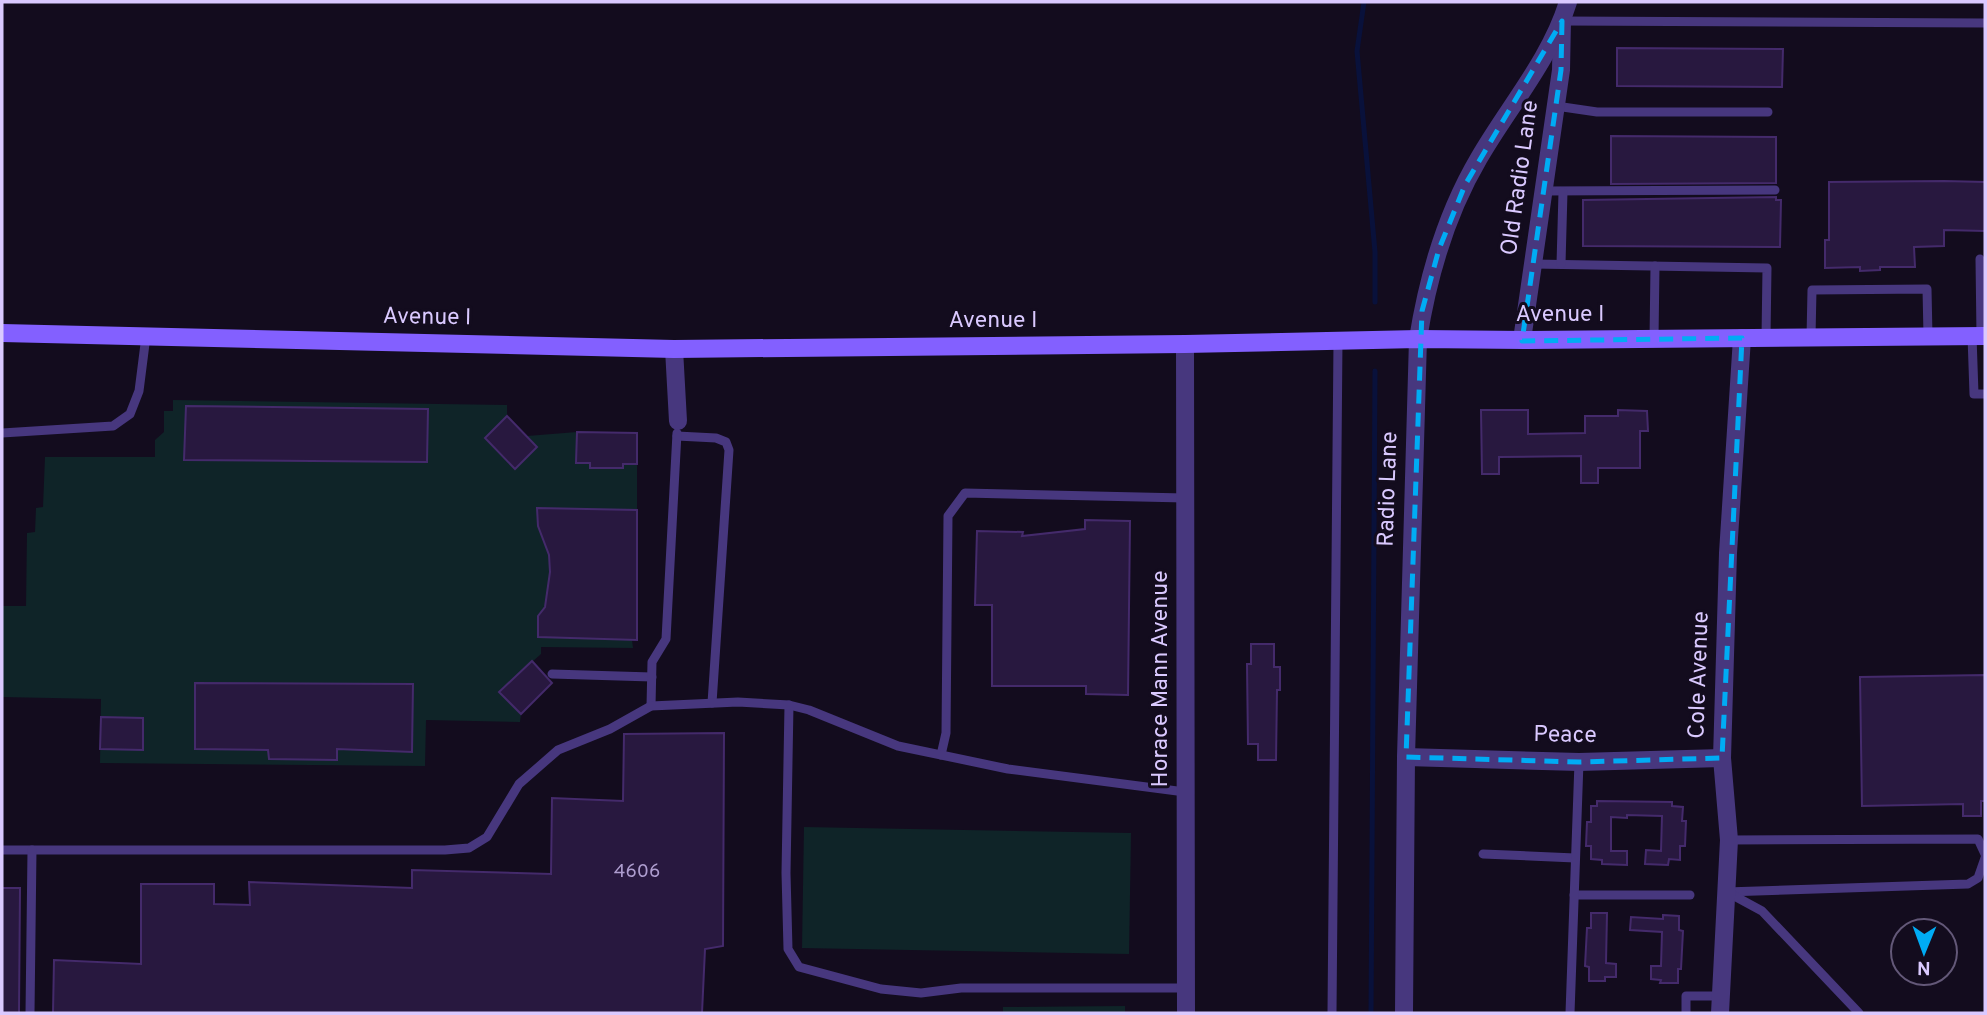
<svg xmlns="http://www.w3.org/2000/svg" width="1987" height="1015" font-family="Overpass,sans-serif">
<rect width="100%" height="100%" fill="#130c1e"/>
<!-- green -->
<g fill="#0f2428">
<polygon points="173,400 507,405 507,416 527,436 577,432 637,433 637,640 632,640 633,648 541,647 541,654 532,662 552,683 521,714 520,722 426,720 425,766 100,763 101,699 2,697 2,606 26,606 27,533 35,532 36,508 43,507 45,457 155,457 155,440 164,432 164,411 173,411"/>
<polygon points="804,827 1131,833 1129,954 802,948"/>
<polygon points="1125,1006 1125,1013 1003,1013 1003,1007"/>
</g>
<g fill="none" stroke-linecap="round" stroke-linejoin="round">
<!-- stream -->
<g stroke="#09113b" stroke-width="5">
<polyline points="1364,2 1357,51 1375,252 1375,302"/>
<polyline points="1371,1013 1375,371"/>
</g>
</g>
<!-- building -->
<g fill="#28183f" stroke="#442a6b" stroke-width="2">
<polygon points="1617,48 1783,49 1782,87 1617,86"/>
<polygon points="1611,136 1776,137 1776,183 1611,184"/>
<polygon points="1944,181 1985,182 1985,231 1944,230 1944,246 1914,247 1915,267 1880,267 1880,270 1860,271 1860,267 1825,268 1825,240 1829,240 1829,182"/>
<polygon points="1776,197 1776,200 1781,200 1780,247 1583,246 1583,200"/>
<polygon points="186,406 428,409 427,462 184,460"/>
<polygon points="1481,410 1528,410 1528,434 1585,433 1585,416 1618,416 1618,410 1647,411 1648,431 1640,431 1640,468 1598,468 1598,483 1581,483 1581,456 1499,457 1499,474 1482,474"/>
<polygon points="507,416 537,447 515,469 485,438"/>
<polygon points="577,432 637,433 637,464 623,464 623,468 590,468 590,463 576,463"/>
<polygon points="537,508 637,510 637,640 538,637 538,616 545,607 550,572 549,555 538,526"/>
<polygon points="1085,520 1130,521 1128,695 1086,694 1086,686 992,686 992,605 975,605 977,531 1023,532 1022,536 1085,529"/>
<polygon points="1251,644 1274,644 1274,667 1280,667 1280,690 1277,690 1276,760 1258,760 1258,744 1248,744 1247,664 1251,664"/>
<polygon points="532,661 552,683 521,714 499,692"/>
<polygon points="1985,675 1985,801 1981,801 1981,816 1963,816 1963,804 1862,806 1860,677"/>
<polygon points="195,683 413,684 412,752 337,749 337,760 269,759 268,750 195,749"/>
<polygon points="101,717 143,718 143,750 100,749"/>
<polygon points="724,733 723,946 705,949 702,1013 53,1013 54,960 141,964 141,884 214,884 214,904 250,905 249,882 412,888 412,870 551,874 552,798 623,801 624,734"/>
<polygon points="1597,801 1672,802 1672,806 1683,807 1682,821 1686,821 1685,846 1680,846 1680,860 1669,859 1668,865 1645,864 1646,850 1661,851 1662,816 1627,815 1627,818 1611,817 1611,851 1627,851 1627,865 1602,864 1602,860 1591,859 1591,846 1586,846 1587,822 1591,822 1591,806 1597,806"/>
<polygon points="2,888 20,888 19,1013 2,1013"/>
<polygon points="1591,913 1607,913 1606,963 1616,964 1616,977 1605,977 1605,981 1589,981 1589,967 1585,966 1587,928 1591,928"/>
<polygon points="1663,915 1679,916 1679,930 1683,931 1681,969 1678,969 1678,983 1660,983 1661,980 1651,979 1651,966 1661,966 1662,932 1630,930 1631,917 1663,919"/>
</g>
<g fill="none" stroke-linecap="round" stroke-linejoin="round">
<!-- service -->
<g stroke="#47377e" stroke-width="9">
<polyline points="1562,21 1985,23"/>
<polyline points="1556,106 1597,112 1768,112"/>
<polyline points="1543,191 1775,190"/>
<polyline points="1980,259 1981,336"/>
<polyline points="1533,264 1767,268 1766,337"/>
<polyline points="1561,264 1563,192"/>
<polyline points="1972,336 1974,394 1985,394"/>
<polyline points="1811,337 1812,290 1927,289 1928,336"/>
<polyline points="1654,339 1655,266"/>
<polyline points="2,433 113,426 130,414 139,391 146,336"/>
<polyline points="677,436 716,438 726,442 729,450 712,703"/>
<polyline points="552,674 652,677"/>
<polyline points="789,705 786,873 788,949 799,967 881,989 921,993 961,988 1185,988"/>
<polyline points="651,706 652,662 666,639 677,433"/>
<polyline points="941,755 946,733 948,516 965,493 1185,498"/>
<polyline points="1729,840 1978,839 1985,854"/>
<polyline points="2,850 445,850 469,848 487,837 519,784 558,750 610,729 651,706 738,702 789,705 809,710 898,746 1008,769 1185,792"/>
<polyline points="1483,854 1575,858"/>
<polyline points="1726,892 1968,884 1978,878 1985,858"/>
<polyline points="1727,892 1762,911 1859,1013"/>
<polyline points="1574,895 1690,895"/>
<polyline points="30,1013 32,850"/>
<polyline points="1332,1013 1338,341"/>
<polyline points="1570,1013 1579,762"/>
<polyline points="1686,1013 1686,996 1721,996"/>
</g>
<!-- minor -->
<g stroke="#47377e" stroke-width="18">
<polyline points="1522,340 1561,70 1562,21"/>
<polyline points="1185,344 1186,1013"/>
<polyline points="674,349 678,421"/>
<polyline points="1406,757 1579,762 1722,758"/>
<polyline points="1720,1013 1729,840 1722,758 1728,553 1742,338"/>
</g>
<!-- tertiary -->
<path stroke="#47377e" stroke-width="18" d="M1404,1013L1406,757L1418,339C1428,276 1446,214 1479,158C1509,106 1550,60 1568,2"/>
<!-- secondary -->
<polyline stroke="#8360ff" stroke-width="18" points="2,333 674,349 1185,344 1418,339 1529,340 1985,336"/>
</g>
<!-- marked area -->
<path fill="none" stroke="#00acf4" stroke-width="5" stroke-dasharray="14 9" stroke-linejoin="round" d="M1562,21L1561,70L1522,341L1742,338L1722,758L1579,762L1406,757L1422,311L1439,249L1465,185Z"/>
<g text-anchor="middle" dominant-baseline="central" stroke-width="6" stroke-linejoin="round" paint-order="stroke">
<!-- number labels -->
<g font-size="19" fill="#ae9dcf">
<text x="637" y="872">4606</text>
</g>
<!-- street labels -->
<g font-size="23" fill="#dac9ff" stroke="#130c1e">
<text transform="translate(1521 178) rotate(-82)">Old Radio Lane</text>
<text x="1560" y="315">Avenue I</text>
<text transform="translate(427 318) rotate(1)">Avenue I</text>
<text x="993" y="321">Avenue I</text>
<text transform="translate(1389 489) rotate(-88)">Radio Lane</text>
<text transform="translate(1700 675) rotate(-88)">Cole Avenue</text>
<text transform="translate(1161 679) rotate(-90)">Horace Mann Avenue</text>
<text transform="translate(1565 736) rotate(1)">Peace</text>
</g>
</g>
<!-- border -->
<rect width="1987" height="1015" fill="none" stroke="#dac9ff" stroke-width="7"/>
<!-- north arrow -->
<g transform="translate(1924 952) rotate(181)"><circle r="33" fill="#130c1e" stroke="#635878" stroke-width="2"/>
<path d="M0-5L12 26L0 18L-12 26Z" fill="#00acf4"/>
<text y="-10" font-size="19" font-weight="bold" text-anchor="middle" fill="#dac9ff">N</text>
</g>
</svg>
